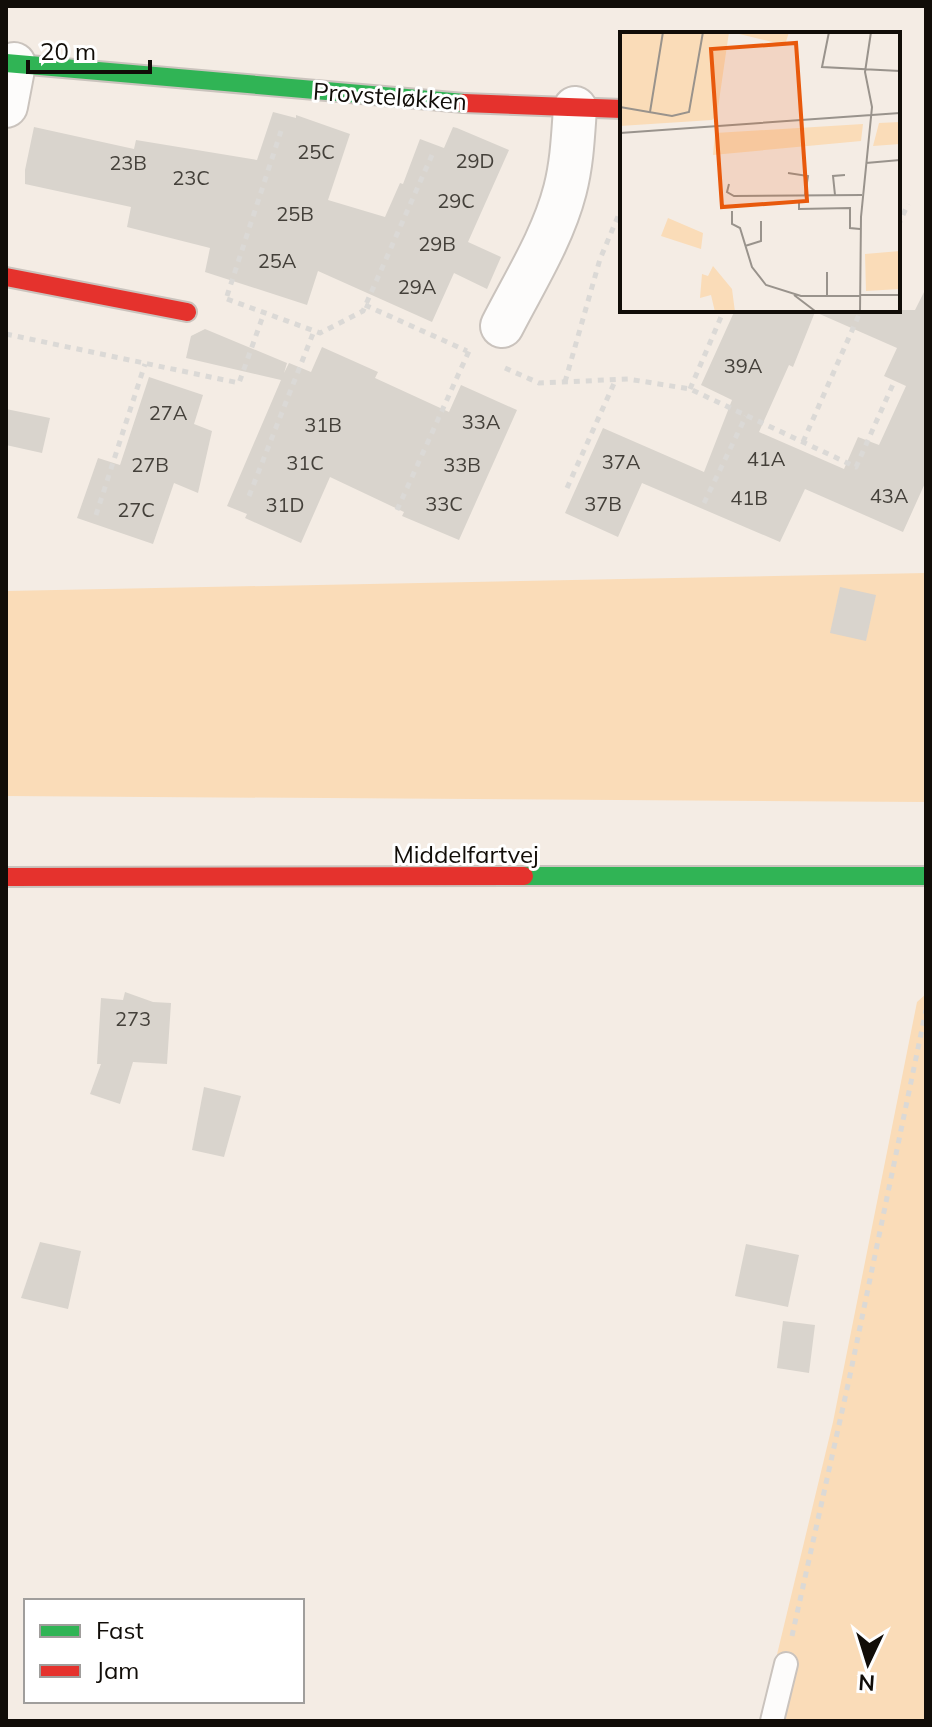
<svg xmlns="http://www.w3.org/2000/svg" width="932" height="1727" font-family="Mulish,sans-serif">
<rect width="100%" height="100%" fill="#f4ece4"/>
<!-- green -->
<g fill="#fadcb8">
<polygon points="926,573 926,802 6,796 6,591"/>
<polygon points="926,994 926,1721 761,1721 833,1422 917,1002"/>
</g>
<!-- building -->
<g fill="#d9d4cd" fill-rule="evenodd">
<polygon points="273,112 296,118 296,115 350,134 328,200 385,217 400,183 403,184 420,139 444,148 453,127 457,128 509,150 468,242 501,257 487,289 454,273 432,322 318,271 307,305 205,272 210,248 127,227 131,207 25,184 25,170 34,127 134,149 136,140 257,160"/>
<path d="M926,288V481L903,532L805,489L780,542L642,483L618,537L565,513L603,428L704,472L732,400L701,385L735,310H915ZM815,312L897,348L884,376L906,386L879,445L858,437L844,469L759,432L789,365L793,367Z"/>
<polygon points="205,329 287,363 284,373 289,363 311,372 322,347 378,372 375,378 449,412 461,385 517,410 459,540 402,516 404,512 330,477 301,543 245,518 247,514 227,506 281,380 186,358 191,336"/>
<polygon points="149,377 203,395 194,424 212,431 198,493 174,483 153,544 77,518 98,458 120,465"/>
<polygon points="6,409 50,418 42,453 6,445"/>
<polygon points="840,587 876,595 866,641 830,633"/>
<polygon points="125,992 153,1002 171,1003 167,1064 133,1062 120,1104 90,1094 101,1064 97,1064 101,998 123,1000"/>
<polygon points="204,1087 241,1096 224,1157 192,1150"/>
<polygon points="40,1242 81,1251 68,1309 21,1298"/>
<polygon points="746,1244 799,1255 788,1307 735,1296"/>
<polygon points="783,1321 815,1325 809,1373 777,1368"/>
</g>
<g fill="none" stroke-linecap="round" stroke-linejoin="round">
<defs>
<polyline id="lane" points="772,1721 786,1664"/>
<g id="street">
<polyline points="6,106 14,64"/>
<path d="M502,326C524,283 553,237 565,190C572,163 573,136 575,108"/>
</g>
<g id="fast">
<polyline points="6,63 464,103"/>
<polyline points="524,876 926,876"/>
</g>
<g id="jam">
<polyline points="464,103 622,109"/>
<polyline points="6,277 187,312"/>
<polyline points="6,877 524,876"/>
</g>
</defs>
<!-- lane casing -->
<use href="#lane" stroke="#cac3bd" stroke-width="26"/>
<!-- street casing -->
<use href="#street" stroke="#cac3bd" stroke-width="46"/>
<!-- fast casing -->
<use href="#fast" stroke="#cac3bd" stroke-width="22"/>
<!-- jam casing -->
<use href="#jam" stroke="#cac3bd" stroke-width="22"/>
<!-- path -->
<g stroke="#dbd9d6" stroke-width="5" stroke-dasharray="6 6" stroke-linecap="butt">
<polyline points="898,226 908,204"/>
<polyline points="227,296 281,131"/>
<polyline points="227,299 320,333 363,311 432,155"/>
<polyline points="365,305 467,351"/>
<polyline points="6,334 239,383 264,313"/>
<polyline points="505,368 539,383 628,379 690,389 856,467 894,382"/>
<polyline points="565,382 600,259 622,207"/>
<polyline points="690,389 724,310"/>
<polyline points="803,442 861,310"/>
<polyline points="567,488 616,379"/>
<polyline points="249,496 314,331"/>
<polyline points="704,503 746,416"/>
<polyline points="397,510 469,351"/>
<polyline points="96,515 145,364"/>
<polyline points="792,1636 849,1380 926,1010"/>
</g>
<!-- lane -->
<use href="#lane" stroke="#fdfcfb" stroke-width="22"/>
<!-- street -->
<use href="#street" stroke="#fdfcfb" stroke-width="42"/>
<!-- fast -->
<use href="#fast" stroke="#30b455" stroke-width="18"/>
<!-- jam -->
<use href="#jam" stroke="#e5322d" stroke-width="18"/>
</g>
<g text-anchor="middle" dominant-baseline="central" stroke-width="6" stroke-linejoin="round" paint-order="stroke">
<!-- number labels -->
<g font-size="20" fill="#44403a">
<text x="316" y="151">25C</text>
<text x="475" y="160">29D</text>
<text x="128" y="162">23B</text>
<text x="191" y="177">23C</text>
<text x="456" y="200">29C</text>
<text x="295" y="213">25B</text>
<text x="437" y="243">29B</text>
<text x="277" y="260">25A</text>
<text x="417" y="286">29A</text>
<text x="743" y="365">39A</text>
<text x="168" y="412">27A</text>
<text x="481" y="421">33A</text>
<text x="323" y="424">31B</text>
<text x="766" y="458">41A</text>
<text x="621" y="461">37A</text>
<text x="305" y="462">31C</text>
<text x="150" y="464">27B</text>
<text x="462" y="464">33B</text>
<text x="889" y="495">43A</text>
<text x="749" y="497">41B</text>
<text x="444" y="503">33C</text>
<text x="603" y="503">37B</text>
<text x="285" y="504">31D</text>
<text x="136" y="509">27C</text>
<text x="133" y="1018">273</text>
</g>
<!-- street labels -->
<g font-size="24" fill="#110d08" stroke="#fff">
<text transform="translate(390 96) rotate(4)">Provsteløkken</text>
<text x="466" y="854">Middelfartvej</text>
</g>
</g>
<!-- overview -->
<g transform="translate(620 32)">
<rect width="280" height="280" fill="#f4ece4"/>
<path d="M0,0H109L97,83L92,88L0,94ZM111,0H169L165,13ZM280,90V112L253,114L259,91ZM243,92L241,109L93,123L95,101ZM48,186L83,201L81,217L41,204ZM280,219V257L246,259L245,222ZM93,234L112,257L115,280H95L91,263L80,266L82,242L88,244Z" fill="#fadcb8"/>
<path fill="none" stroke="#99938c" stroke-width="2" d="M209,0L202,35L280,39M0,75L52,84L69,80L83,0M30,80L43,0M0,101L280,81M246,131L280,128M168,141L188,144L185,163M109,152L107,160L114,164L242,163M215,163L213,144L225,143M179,171V177L230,176V196L240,197M112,179V192L120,196L132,235L146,253L181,264H240M125,214L141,209V189M207,240V265M174,263L195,279M240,263H280M240,280L241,185L252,75L245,40L251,0"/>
<path fill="#e8590c" fill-opacity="0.15" stroke="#e8590c" stroke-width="4" d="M176,11L187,169L102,175L91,17Z"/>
<rect width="280" height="280" fill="none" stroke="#110d08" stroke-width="4"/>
</g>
<!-- border -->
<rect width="932" height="1727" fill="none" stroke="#110d08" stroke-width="16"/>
<!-- legend -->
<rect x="24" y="1599" width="280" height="104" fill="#ffffff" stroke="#a09e9c" stroke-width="2"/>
<rect x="40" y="1625" width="40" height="12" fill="#30b455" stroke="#a09e9c" stroke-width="2"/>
<text x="96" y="1639" font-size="24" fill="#110d08">Fast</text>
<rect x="40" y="1665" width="40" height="12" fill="#e5322d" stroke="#a09e9c" stroke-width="2"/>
<text x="96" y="1679" font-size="24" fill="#110d08">Jam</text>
<!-- north arrow -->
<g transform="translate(868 1663) rotate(184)" stroke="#ffffff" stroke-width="6" paint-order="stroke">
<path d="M0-6L14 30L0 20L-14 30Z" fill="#110d08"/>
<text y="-12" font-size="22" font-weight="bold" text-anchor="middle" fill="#110d08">N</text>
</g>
<!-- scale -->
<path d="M28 60v12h122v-12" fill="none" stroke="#110d08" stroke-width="4"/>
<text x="40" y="60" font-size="24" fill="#110d08" stroke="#ffffff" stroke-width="6" paint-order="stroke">20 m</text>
</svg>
